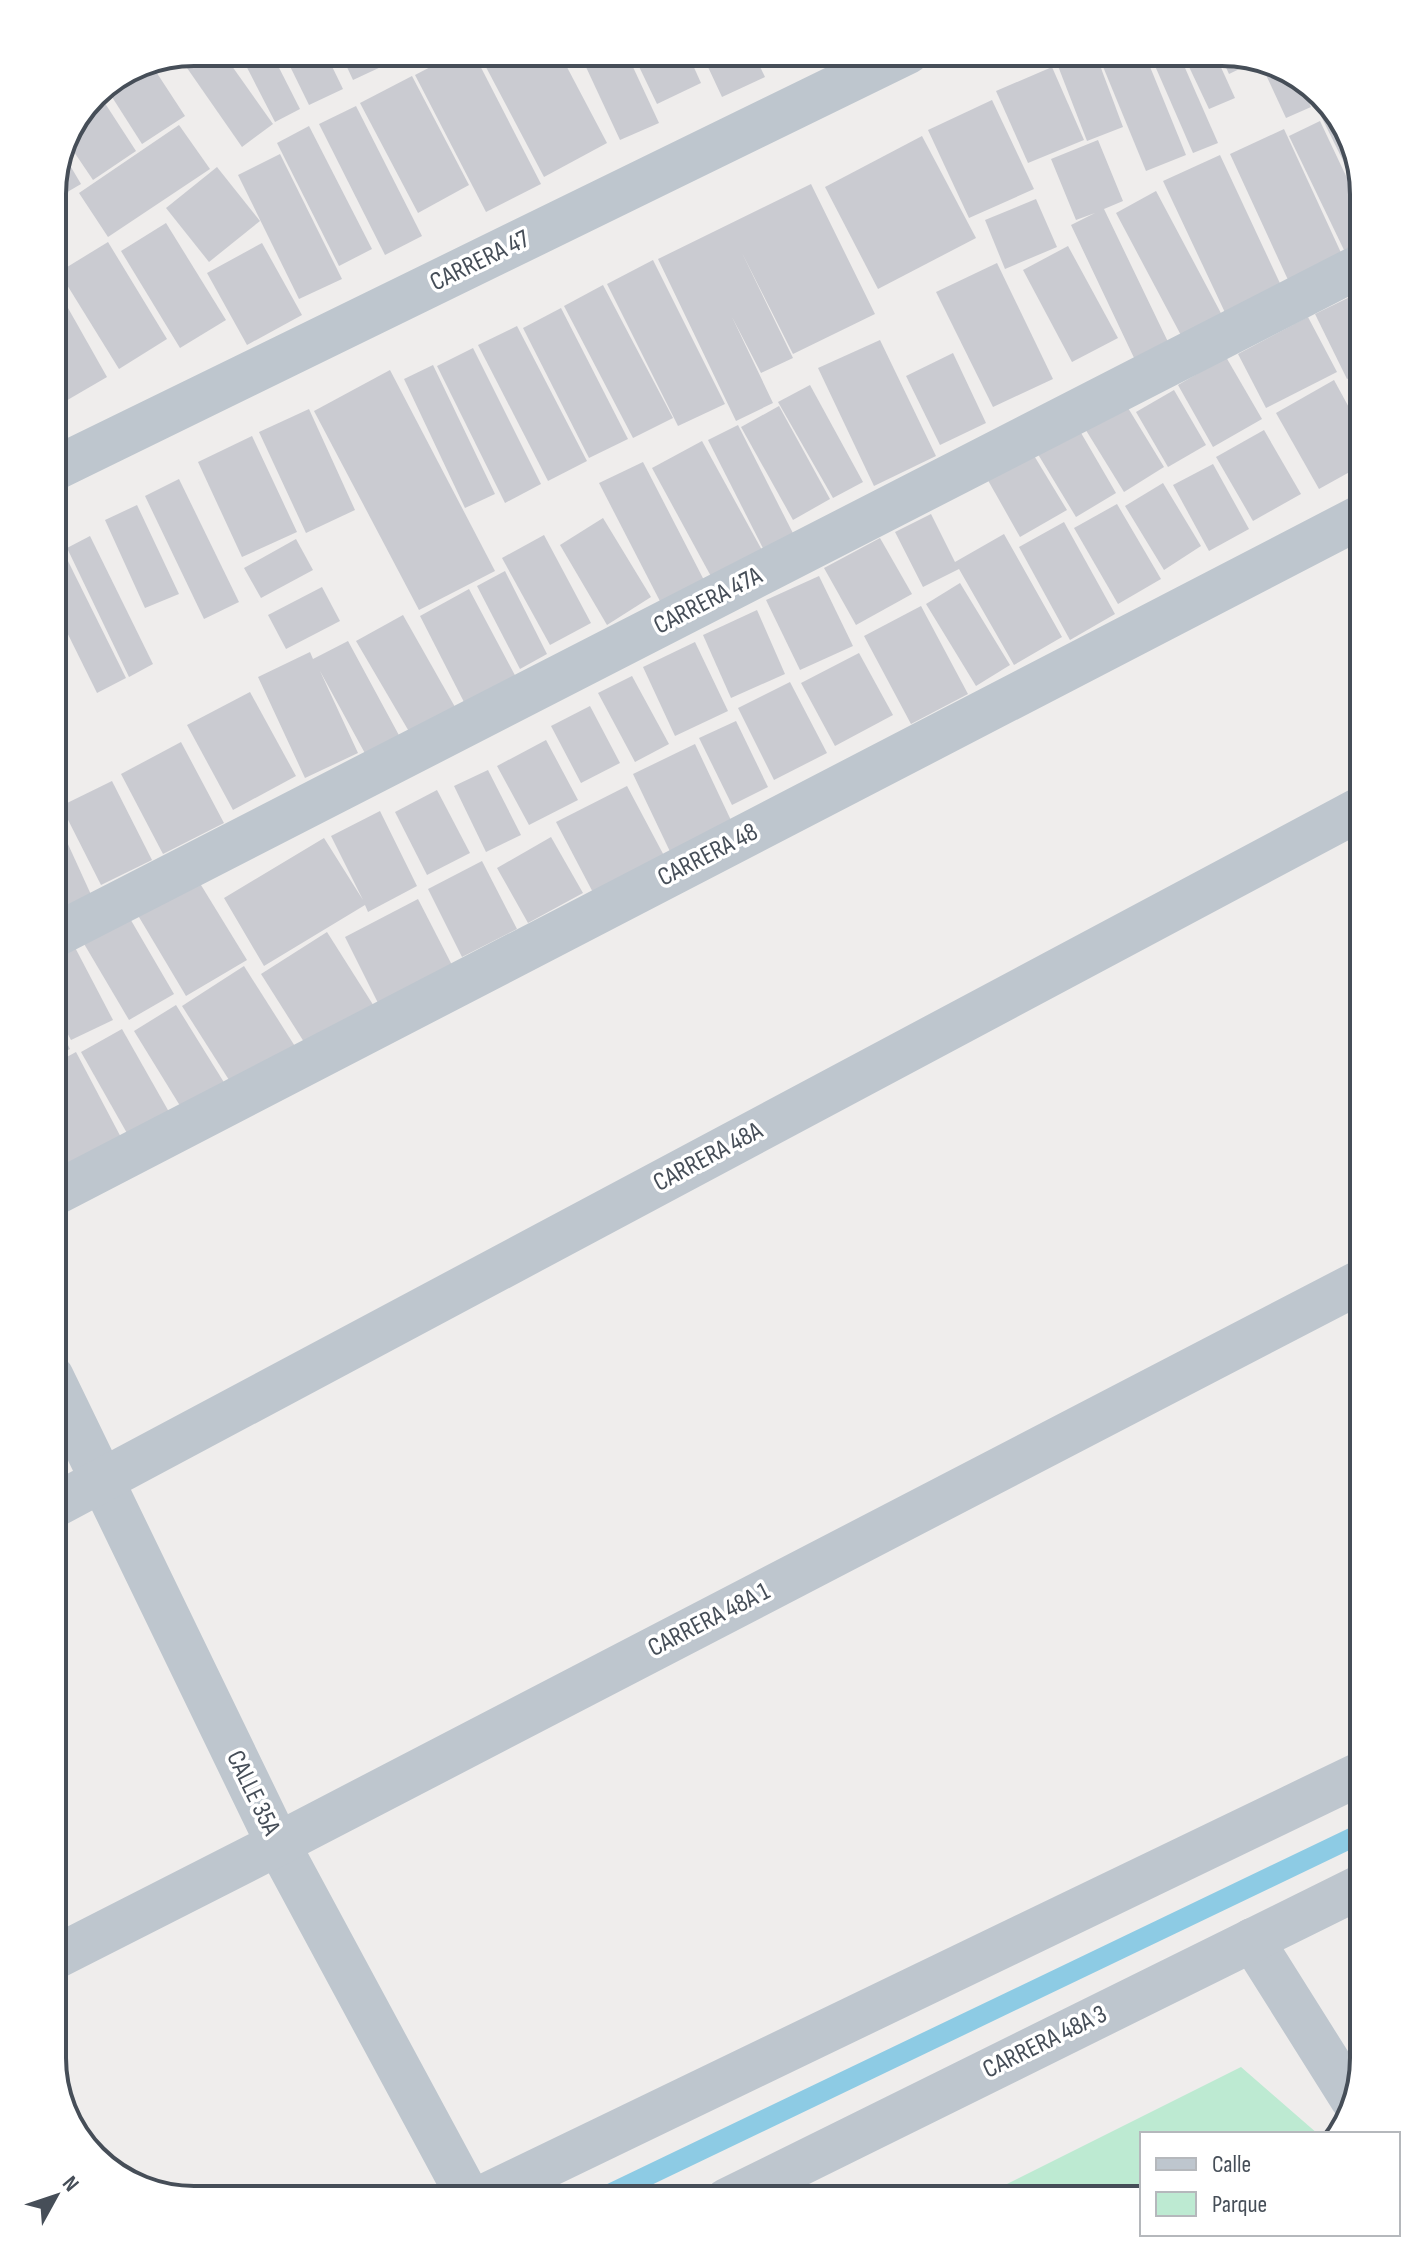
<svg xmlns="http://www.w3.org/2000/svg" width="1416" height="2252" font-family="'Sofia Sans Condensed',sans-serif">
<rect width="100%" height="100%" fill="#efedec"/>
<!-- green -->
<polygon fill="#bdead2" points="1241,2067 1318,2134 1142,2134 1142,2200 975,2200"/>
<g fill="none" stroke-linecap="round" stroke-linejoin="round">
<!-- stream -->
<polyline stroke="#8dcbe4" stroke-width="20" points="597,2200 1364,1832"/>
</g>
<!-- building -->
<g fill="#cacbd1">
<polygon points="194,52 222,52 273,124 242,147 178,55"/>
<polygon points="239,52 271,52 300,109 275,122"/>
<polygon points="283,52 325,52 343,89 309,105"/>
<polygon points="340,52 376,52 383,66 353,80"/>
<polygon points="459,52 473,52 541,184 486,212 415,75"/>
<polygon points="478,52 559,52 607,143 544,177"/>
<polygon points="579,52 626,52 659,123 620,140"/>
<polygon points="632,52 687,52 701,83 657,104"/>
<polygon points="701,52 753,52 765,77 722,97"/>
<polygon points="1095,52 1123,127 1087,141 1058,66"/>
<polygon points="1097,52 1144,52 1186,155 1146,171"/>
<polygon points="1149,52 1178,52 1218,143 1193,153"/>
<polygon points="1182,52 1214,52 1235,98 1209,109"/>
<polygon points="1219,52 1231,52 1256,61 1229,74"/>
<polygon points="149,61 185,116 142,144 105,86 140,63"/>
<polygon points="1260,62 1296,74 1311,107 1286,118"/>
<polygon points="1052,67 1084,140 1028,163 996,91"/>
<polygon points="412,76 469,185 418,213 360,103"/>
<polygon points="97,91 136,151 93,180 70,146"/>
<polygon points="992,100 1034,189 969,218 928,130"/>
<polygon points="356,106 422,236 385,255 319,124"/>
<polygon points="1330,109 1349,131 1364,203 1320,114"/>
<polygon points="1320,121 1364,214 1364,240 1344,250 1289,136"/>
<polygon points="179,125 210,169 108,237 79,193"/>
<polygon points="309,126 372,249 339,266 277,143"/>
<polygon points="1284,129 1343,257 1289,282 1230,154"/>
<polygon points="922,136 976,238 878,289 825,187"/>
<polygon points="1098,140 1123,201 1104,209 1170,346 1136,362 1071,225 1095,213 1076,220 1051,159"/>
<polygon points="280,154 342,279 299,299 238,175"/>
<polygon points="1220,155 1285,294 1229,321 1163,181"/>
<polygon points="65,157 81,184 52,201 52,186"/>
<polygon points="217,167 260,221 209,262 166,208"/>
<polygon points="811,184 875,314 793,354 742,253 793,358 761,373 732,317 773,403 736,421 658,259"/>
<polygon points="1156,191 1223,317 1183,339 1116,213"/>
<polygon points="1036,199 1057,247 1005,269 985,220"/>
<polygon points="166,223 226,320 180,348 121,251"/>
<polygon points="108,242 167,339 119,369 59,272"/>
<polygon points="262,243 302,315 247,345 207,273"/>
<polygon points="1068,246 1118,338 1072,362 1023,270"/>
<polygon points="653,260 725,404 678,426 607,284"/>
<polygon points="997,263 1053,379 993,407 936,292"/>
<polygon points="55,285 107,377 52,409 52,287"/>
<polygon points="603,285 673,418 633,438 564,306"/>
<polygon points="1356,294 1364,311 1364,371 1347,379 1315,314"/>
<polygon points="561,308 628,439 589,458 523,328"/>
<polygon points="1308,317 1337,372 1266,408 1238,354"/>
<polygon points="517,326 587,461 548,481 478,345"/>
<polygon points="880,340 936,456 874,486 818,368"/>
<polygon points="473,348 541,484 505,503 437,366"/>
<polygon points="953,353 986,423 940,445 906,376"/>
<polygon points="1226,357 1262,419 1213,447 1178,385"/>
<polygon points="433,365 495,494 465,508 404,379"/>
<polygon points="390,370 495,571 419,610 314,411"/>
<polygon points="1364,376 1364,414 1349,384"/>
<polygon points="1334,380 1364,435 1364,464 1319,489 1276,413"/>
<polygon points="810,385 863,482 833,498 778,402"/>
<polygon points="1174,390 1206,445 1168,467 1136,412"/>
<polygon points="1125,403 1164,467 1124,492 1084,427"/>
<polygon points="779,406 830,499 793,520 741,427"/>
<polygon points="309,409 355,510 306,533 259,432"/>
<polygon points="738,425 801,549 771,564 708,440"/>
<polygon points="1077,426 1116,493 1076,517 1036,451"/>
<polygon points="1264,430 1301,494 1253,521 1216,457"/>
<polygon points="252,436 297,532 242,557 198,462"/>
<polygon points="702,441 763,552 713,580 652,468"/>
<polygon points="1030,449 1067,510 1020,537 985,475"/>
<polygon points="643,462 706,584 663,607 599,483"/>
<polygon points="1213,464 1249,529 1209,551 1173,485"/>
<polygon points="179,479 239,602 204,619 145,496"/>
<polygon points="1163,483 1201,546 1164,570 1125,506"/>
<polygon points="1117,504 1161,579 1118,604 1074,528"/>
<polygon points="137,505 179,594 145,608 105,520"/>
<polygon points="931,514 955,562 1004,534 1062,637 1014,665 959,569 923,587 895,532"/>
<polygon points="603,518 651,597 607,625 560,545"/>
<polygon points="1064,522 1115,614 1070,640 1019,547"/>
<polygon points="544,535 591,623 550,645 502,558"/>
<polygon points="90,536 153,664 129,677 67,548"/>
<polygon points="880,538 912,594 856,625 824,568"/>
<polygon points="296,539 313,570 261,598 244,568"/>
<polygon points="61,547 126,678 97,693 52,602 52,551"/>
<polygon points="505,571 547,654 520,669 477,586"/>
<polygon points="819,576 853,646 800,670 766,600"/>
<polygon points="960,583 1010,665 976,686 926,604"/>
<polygon points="322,587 340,621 286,649 268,615"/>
<polygon points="469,589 517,679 466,706 420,616"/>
<polygon points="921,606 968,694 911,724 864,636"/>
<polygon points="757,610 785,674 731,698 703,635"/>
<polygon points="52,611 67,641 52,649"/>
<polygon points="403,615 459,714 414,740 356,641"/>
<polygon points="348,641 401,739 367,757 320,671 358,753 305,778 258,677 310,652 313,659"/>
<polygon points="695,642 728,711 675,736 643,667"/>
<polygon points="859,653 893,715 835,746 801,683"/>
<polygon points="632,676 669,744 635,762 598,693"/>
<polygon points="790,682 827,753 774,780 738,708"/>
<polygon points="250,692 296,776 233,810 187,725"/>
<polygon points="590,706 620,763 581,783 551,726"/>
<polygon points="736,721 768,787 732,805 699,738"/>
<polygon points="546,740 578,800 529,825 497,766"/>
<polygon points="181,742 224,823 163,854 121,774"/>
<polygon points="695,744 737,833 675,862 633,774"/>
<polygon points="488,770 521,835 486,852 454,786"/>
<polygon points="112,781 152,860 101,885 61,806"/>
<polygon points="627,786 669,865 598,902 556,822"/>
<polygon points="437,790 470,853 427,875 395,812"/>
<polygon points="52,809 98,910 52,929"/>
<polygon points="380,811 417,886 368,912 365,905 264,966 224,898 324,838 363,900 331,836"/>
<polygon points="551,837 583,893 528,923 497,868"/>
<polygon points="482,861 517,929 462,957 428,889"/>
<polygon points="193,872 247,960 186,996 133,907"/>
<polygon points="418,899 453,967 379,1005 345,937"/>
<polygon points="125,910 174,994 129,1020 80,937"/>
<polygon points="327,932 377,1011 311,1053 261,974"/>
<polygon points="69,936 113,1020 71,1040 52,1005 52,945"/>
<polygon points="244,966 298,1051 236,1091 182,1006"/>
<polygon points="176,1005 225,1084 182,1109 134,1031"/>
<polygon points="52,1015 70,1049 52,1058"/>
<polygon points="122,1029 173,1119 132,1142 81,1052"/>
<polygon points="76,1052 125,1145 67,1176 52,1148 52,1065"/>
</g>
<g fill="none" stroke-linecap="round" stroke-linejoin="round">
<!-- minor -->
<g stroke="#bec6ce" stroke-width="44">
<polyline points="52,470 908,52"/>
<polyline points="52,937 1364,264"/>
<polyline points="52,1195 1364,515"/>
<polyline points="52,1377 278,1844 470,2200"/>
<polyline points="52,1507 1364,807"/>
<polyline points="1252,1940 1352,2099"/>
<polyline points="52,1959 278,1844 1364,1280"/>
<polyline points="476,2200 1364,1772"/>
<polyline points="727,2200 1364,1885"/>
</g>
</g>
<g text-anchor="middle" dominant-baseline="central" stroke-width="7" stroke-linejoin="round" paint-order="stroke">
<!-- street labels -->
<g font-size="26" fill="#464e58" stroke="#fff">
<text transform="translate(480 261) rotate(-26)">CARRERA 47</text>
<text transform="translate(708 601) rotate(-27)">CARRERA 47A</text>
<text transform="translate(708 855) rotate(-27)">CARRERA 48</text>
<text transform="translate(708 1157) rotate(-28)">CARRERA 48A</text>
<text transform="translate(709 1620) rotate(-27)">CARRERA 48A 1</text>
<text transform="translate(253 1793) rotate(64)">CALLE 35A</text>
<text transform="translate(1045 2042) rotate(-26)">CARRERA 48A 3</text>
</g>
</g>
<!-- crop -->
<path d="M0 0H1416V2252H0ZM194 66H1222A128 128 0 0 1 1350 194V2058A128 128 0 0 1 1222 2186H194A128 128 0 0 1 66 2058V194A128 128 0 0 1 194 66Z" fill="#fff" fill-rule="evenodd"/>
<path fill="none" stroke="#464e58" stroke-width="4" d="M194 66H1222A128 128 0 0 1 1350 194V2058A128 128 0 0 1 1222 2186H194A128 128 0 0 1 66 2058V194A128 128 0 0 1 194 66Z"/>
<!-- legend -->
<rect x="1140" y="2132" width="260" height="104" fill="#ffffff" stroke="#b5b8bc" stroke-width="2"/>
<rect x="1156" y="2158" width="40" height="12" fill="#bec6ce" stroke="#b5b8bc" stroke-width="2"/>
<text x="1212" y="2172" font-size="24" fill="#464e58">Calle</text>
<rect x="1156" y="2192" width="40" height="24" fill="#bdead2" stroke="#b5b8bc" stroke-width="2"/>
<text x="1212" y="2212" font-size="24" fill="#464e58">Parque</text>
<!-- north arrow -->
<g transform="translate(56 2196) rotate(50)" stroke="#ffffff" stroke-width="6" paint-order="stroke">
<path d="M0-6L14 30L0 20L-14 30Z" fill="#464e58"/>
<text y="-12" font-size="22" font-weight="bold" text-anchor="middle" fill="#464e58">N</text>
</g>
</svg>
